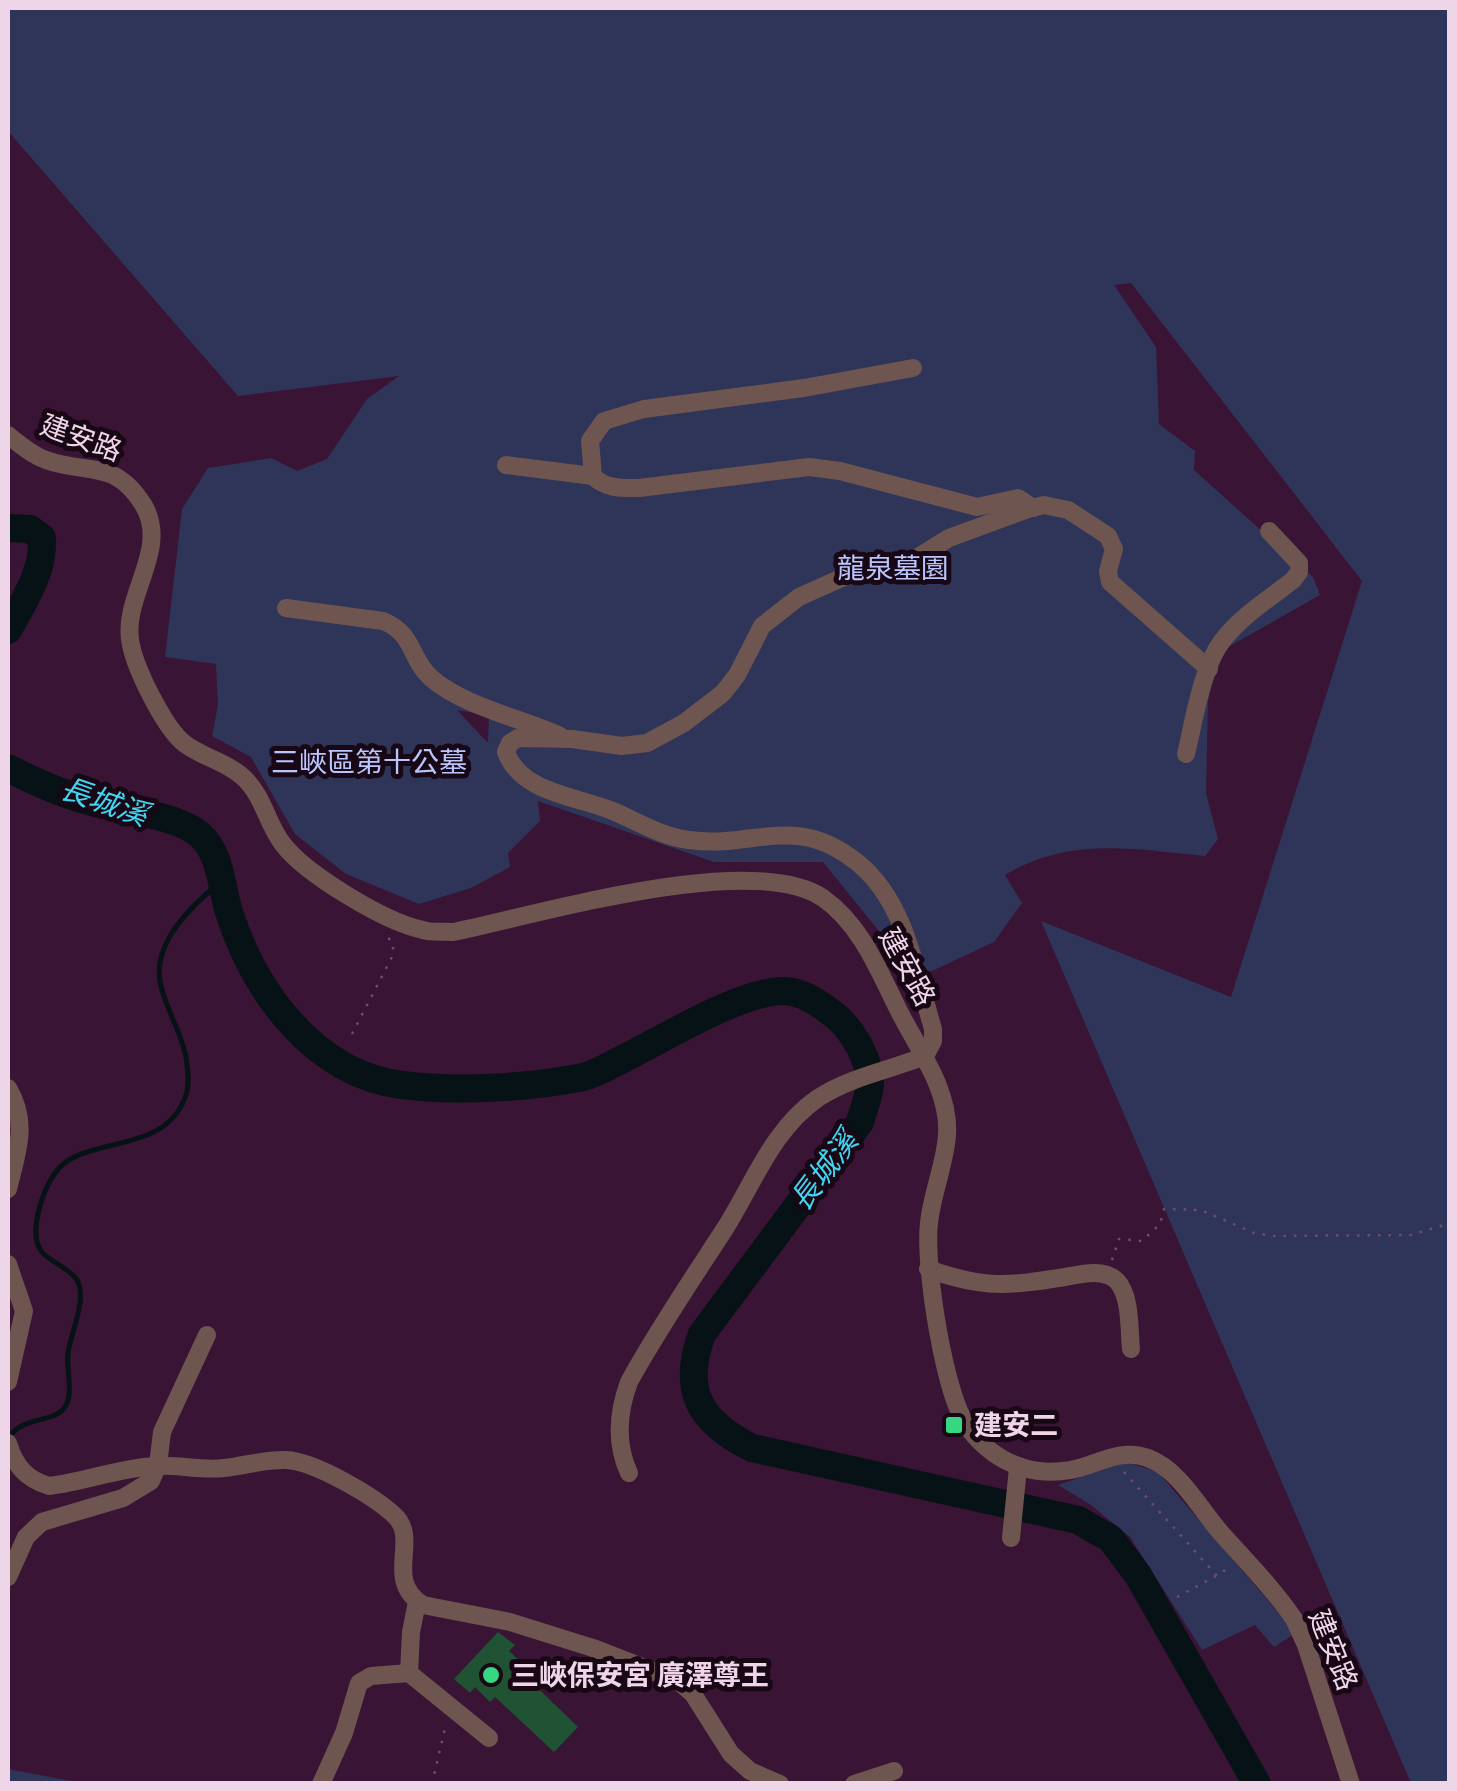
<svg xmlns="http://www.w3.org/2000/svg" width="1457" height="1791" font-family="Rubik,'Noto Sans TC',sans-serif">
<rect width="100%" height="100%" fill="#3a1434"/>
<!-- green -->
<g fill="#2f3558" fill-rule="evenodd">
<path d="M8,8H1449V1783H1411L1041,921L1231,997L1362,581L1131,283L1114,285L1156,347L1159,424L1195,451L1194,470L1313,577L1320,595L1221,651L1208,701L1206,793L1218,839L1205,856C1135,849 1069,836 1005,875L1022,903L994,942L917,978L823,862H714L538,801L540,821L508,853L510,867L471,888L419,904L346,874L295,834L251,757L212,736L218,705L216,664L165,657L182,509L208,468L271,458L297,471L327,459L367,399L399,376L238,396L8,131ZM457,710L489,715L488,742H487Z"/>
<polygon points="1124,1462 1157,1471 1296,1633 1274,1647 1255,1625 1202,1650 1130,1537 1091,1505 1058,1485"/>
<polygon points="8,1769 82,1783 8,1783"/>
</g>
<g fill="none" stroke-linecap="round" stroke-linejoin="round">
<!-- stream -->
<path stroke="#061215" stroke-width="5" d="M8,1439C22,1415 53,1424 65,1407C74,1393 66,1370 68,1354C70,1334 88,1299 77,1280C70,1268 51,1263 42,1252C27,1234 43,1190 55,1173C83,1133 165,1158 186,1095C190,1083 188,1069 186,1057C181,1032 167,1011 161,986C150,943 193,905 222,880"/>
<!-- river -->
<g stroke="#061215" stroke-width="28">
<path d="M8,528L30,529L42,538C44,572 23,602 8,630"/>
<path d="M8,768C35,782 62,794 92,802C122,811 176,814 200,835C221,853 221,887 229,912C254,991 314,1074 402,1085C457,1092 529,1088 583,1077C597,1074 612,1064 625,1058C665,1038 742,990 785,991C805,992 823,1006 838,1018C854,1033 871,1062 870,1085C869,1097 863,1110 860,1122L702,1334C681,1391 700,1422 752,1448L1078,1520L1111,1539L1138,1575L1257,1784"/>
</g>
</g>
<!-- building -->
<polygon fill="#1f5334" points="498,1632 515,1645 509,1651 525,1666 520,1671 578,1727 554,1752 495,1697 490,1702 475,1687 470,1693 454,1679"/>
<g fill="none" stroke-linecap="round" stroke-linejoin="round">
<!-- path -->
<g stroke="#704e6a" stroke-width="2.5" stroke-dasharray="2.5 8" stroke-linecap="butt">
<polyline points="352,1034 393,955 393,944 386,935"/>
<polyline points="1112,1260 1119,1239 1142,1241 1160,1224 1164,1209 1201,1210 1254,1233 1274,1236 1411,1235 1450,1223"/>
<polyline points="1124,1472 1217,1576 1228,1568"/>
<polyline points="1177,1597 1216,1576"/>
<polyline points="432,1784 446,1724"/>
</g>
<!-- minor -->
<g stroke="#6e554f" stroke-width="18">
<path d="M913,368L804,388L644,409L604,421L590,441L593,476C605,489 622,488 639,488L809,467L840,471L977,507L1018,498L1033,508"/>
<path d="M8,435C19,444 32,455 46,460C87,475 115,458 144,506C170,551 120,598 131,645C136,670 165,729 185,744C204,758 227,762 244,778C263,796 267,823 282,843C305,874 385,922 423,930C432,933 443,931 453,932C537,915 752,850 823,898C861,925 878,969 898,1009C917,1048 950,1089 947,1135C945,1164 932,1194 929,1223C924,1264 944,1397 969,1429C999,1468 1043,1481 1089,1465C1108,1458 1127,1450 1148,1458C1180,1470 1199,1508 1221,1533C1246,1561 1273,1588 1294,1619L1306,1645L1351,1784"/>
<polyline points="506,465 593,476"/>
<path d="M286,608L383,621C415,634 409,658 431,678C463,706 521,718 560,736"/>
<path d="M1186,754C1194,721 1202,667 1222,641C1241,616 1269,599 1293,580L1299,572V563L1269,531"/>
<path d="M8,1088C29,1123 17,1152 8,1189"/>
<polyline points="8,1264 24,1311 8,1382"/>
<path d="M928,1269C984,1289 1008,1286 1065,1277C1081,1274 1104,1268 1117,1281C1131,1296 1129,1330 1131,1349"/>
<path d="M8,1443C15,1466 26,1479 49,1486C84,1482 119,1468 155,1466C178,1464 201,1471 224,1468C245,1466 265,1459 286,1460C314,1461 374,1496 395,1516C420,1540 383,1580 423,1605L510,1622L593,1648L678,1681L693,1694L731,1754L750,1771L780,1784"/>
<path d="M629,1473C615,1443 618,1412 629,1382C658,1329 693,1278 726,1227C754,1182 773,1129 818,1098C850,1077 890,1070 925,1056L933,1041V1029C916,973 906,902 858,863C795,812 756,849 689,840C661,837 636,820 610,810C576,796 521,793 506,752L510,743L518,738L572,739L622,746L647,743L684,723L723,693L737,675L762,626L799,597L846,576L899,569L949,538L1028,509L1044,505L1068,510L1108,536L1114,549L1108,571L1110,582L1209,669"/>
<polyline points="1011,1538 1018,1468"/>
<polyline points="8,1577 26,1537 42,1522 123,1498 151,1481 158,1465 162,1432 207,1335"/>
<polyline points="417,1602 411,1632 409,1673 489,1738"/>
<polyline points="321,1784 344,1733 359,1683 371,1676 409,1673"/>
<polyline points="854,1784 894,1771"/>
</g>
</g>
<!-- markers -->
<g fill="#35d881" stroke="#180715" stroke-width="4">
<rect x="944" y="1415" width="20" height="20" rx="5"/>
<circle cx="491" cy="1675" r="10"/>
</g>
<g text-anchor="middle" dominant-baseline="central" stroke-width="10" stroke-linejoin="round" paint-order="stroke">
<!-- street labels -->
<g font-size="28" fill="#efd5e8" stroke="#180715">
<text transform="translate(81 438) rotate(20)">建安路</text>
<text transform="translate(907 967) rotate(61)">建安路</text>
<text transform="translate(1333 1650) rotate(68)">建安路</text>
</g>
<!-- park labels -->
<g font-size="28" fill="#b9c5fb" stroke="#180715">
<text x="893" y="568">龍泉墓園</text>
<text x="369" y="762">三峽區第十公墓</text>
</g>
<!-- poi labels -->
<g font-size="28" font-weight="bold" fill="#efd5e8" stroke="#180715" text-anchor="start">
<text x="974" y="1425">建安二</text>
<text x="511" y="1675">三峽保安宮 廣澤尊王</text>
</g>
<!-- water labels -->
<g font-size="30" font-style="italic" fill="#41d5f2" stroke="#180715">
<text transform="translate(104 802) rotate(19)">長城溪</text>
<text transform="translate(824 1171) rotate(-53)">長城溪</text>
</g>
</g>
<!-- border -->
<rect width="1457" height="1791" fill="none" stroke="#efd5e8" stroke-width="20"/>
</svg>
